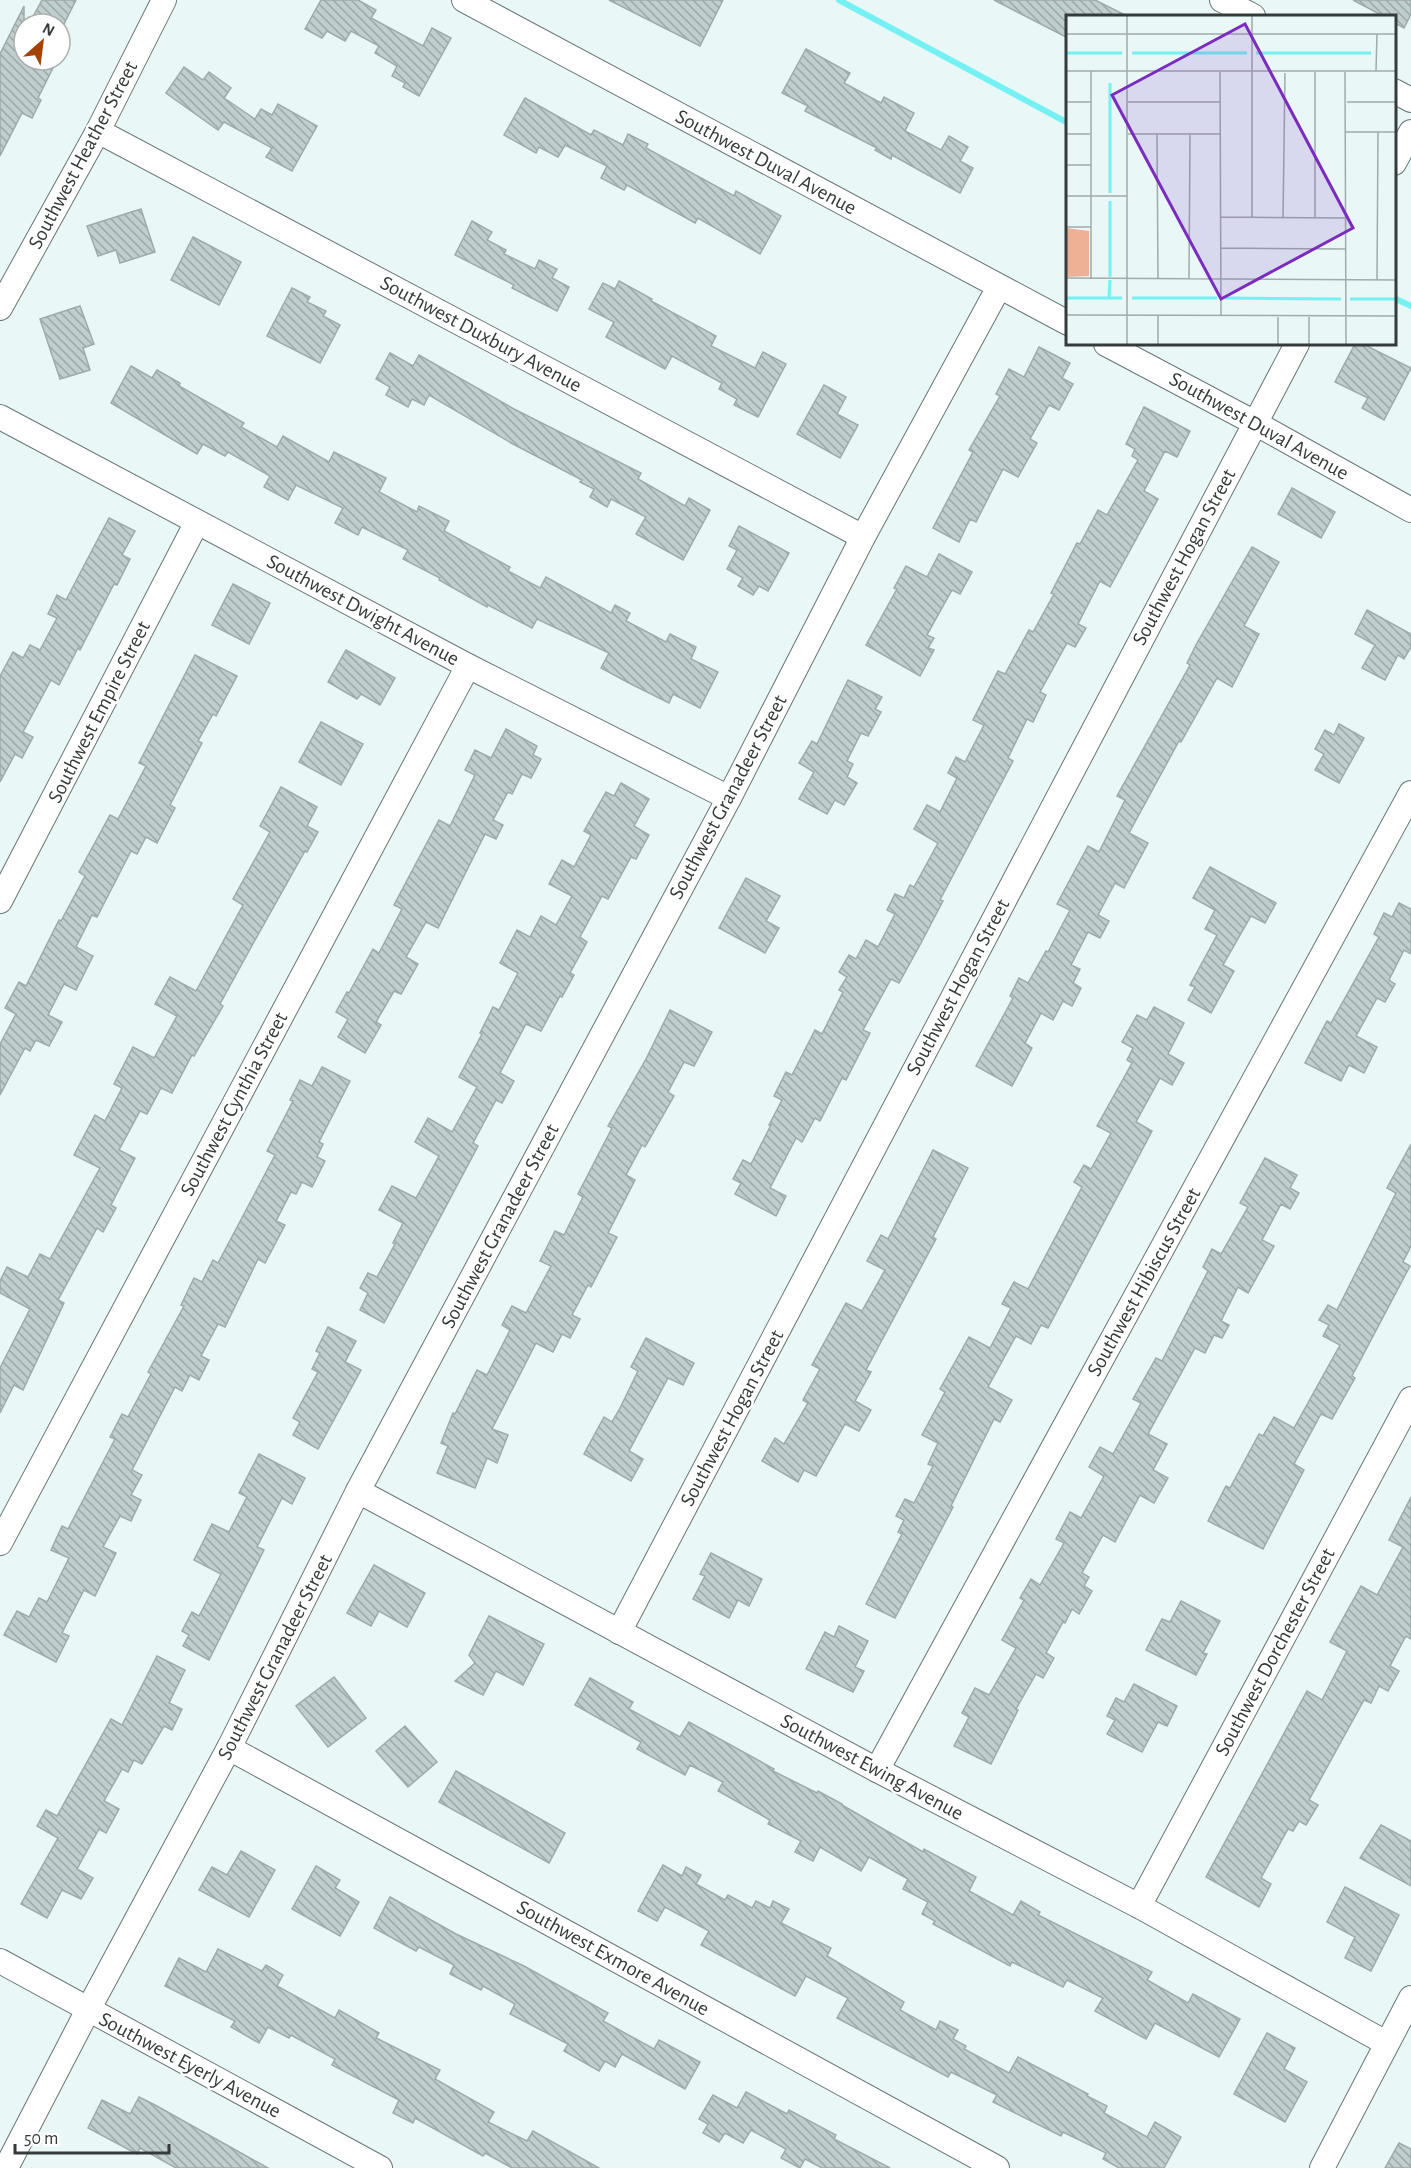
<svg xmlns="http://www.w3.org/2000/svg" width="1411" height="2168" font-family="'Alegreya Sans',sans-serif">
<defs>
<pattern id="building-back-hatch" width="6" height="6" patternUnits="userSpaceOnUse" patternTransform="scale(1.5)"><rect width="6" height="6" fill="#c0cece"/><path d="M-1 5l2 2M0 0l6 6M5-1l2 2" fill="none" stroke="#9da8a8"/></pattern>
</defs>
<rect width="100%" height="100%" fill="#e9f7f7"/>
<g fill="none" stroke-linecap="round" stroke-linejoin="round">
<!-- stream -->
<g stroke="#76f1f3" stroke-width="6">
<polyline points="839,0 1068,123"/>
<polyline points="1394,298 1411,306"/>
</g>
</g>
<!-- building -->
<g fill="url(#building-back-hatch)" stroke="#9dabab" stroke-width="1.5">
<polygon points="42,0 76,0 64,24 29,24"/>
<polygon points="321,0 358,0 376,10 371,18 423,46 432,28 451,38 419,96 403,87 405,83 392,76 397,66 375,53 379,46 351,31 345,41 327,31 322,38 305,29"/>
<polygon points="609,0 723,0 700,46"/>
<polygon points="994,0 1095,0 1127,16 1068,16 1068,38"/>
<polygon points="1353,0 1411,0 1411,14 1404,28 1395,23 1395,16 1383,16"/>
<polygon points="24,6 24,60 57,60 38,98 41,100 32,118 22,113 0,156 0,54"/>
<polygon points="806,49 850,73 844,83 881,103 884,97 914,113 905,131 941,150 949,136 968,147 960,161 973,168 960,193 892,155 891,159 875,150 877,148 805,111 808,106 782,93"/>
<polygon points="184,67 203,80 209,72 231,88 224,98 255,119 261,109 272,115 278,104 317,126 292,171 266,157 272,148 224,122 218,130 166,93"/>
<polygon points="525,98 591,135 594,130 623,145 628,134 648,144 646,148 734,196 736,191 781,216 760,254 698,218 695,223 627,185 624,190 601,178 607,166 565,145 558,157 539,147 536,153 504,135"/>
<polygon points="141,209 155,252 120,263 116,250 98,256 87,226"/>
<polygon points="472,221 492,232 487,240 506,250 504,254 535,269 539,260 557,269 552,278 569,287 557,311 512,288 514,285 455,255"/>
<polygon points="193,237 241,262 219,305 171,280"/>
<polygon points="619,281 652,299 651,301 716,336 711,346 755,368 763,352 786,364 758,417 734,405 737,399 719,389 722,383 672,356 665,369 606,337 614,322 589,309 603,283 615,289"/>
<polygon points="292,288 310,297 307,302 326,311 323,316 340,325 320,363 267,336"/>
<polygon points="80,306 94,344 83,348 90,370 60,379 40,319"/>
<polygon points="1355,344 1363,344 1411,368 1384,420 1362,408 1368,398 1335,382"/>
<polygon points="1039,347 1070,363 1062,378 1073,384 1059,410 1049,405 1030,439 1037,443 1018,477 1003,469 976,522 970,519 959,542 933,528 973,452 969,450 1000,396 996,394 1009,369 1024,377"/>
<polygon points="390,353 413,366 419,355 514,409 641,473 638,479 685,506 689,498 710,510 683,560 636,534 646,517 611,499 607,507 590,497 594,489 580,482 582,480 513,444 429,395 424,405 412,399 408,407 386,395 390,387 376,379"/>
<polygon points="131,366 152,378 157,370 180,383 179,386 244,423 241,427 277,447 283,436 329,462 334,452 386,478 379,492 417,512 419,506 449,521 444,531 510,567 508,571 540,588 546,577 611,613 615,605 630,613 626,621 666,642 670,634 696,647 691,659 718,672 700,708 673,694 669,703 629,683 601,668 609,653 537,619 532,628 488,605 487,607 439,580 440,578 403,559 408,550 362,527 358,535 335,523 343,508 296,485 288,500 264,487 270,476 228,452 225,456 203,444 197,454 111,403"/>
<polygon points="824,385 846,397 837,414 858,425 840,458 797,434"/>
<polygon points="1144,407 1190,431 1177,457 1165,451 1144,491 1158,499 1110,587 1100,581 1078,624 1086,628 1075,647 1067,643 1040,692 1046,695 1033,722 1027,719 1008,758 1013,761 940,900 943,901 921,943 899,983 891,979 863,1030 870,1033 846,1080 842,1078 820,1121 815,1118 802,1142 796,1138 770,1188 786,1196 776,1216 735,1194 741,1183 733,1179 743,1160 751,1164 771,1125 769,1125 782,1100 774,1096 786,1072 792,1075 815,1030 822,1034 843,992 839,990 847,977 839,972 849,955 856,959 866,940 878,947 895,914 887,910 895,894 904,898 910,885 914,887 938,843 914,829 927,805 940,812 957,778 948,773 956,757 965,762 984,725 973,720 998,671 1005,674 1029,630 1033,632 1054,594 1051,593 1077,543 1080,544 1098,510 1107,515 1138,460 1132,456 1135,449 1126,444"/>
<polygon points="1292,488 1335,512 1321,538 1278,514"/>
<polygon points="109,518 135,531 122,555 130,559 117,585 114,584 80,650 78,648 59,685 51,680 23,732 33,737 22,758 15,754 0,782 0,676 13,652 23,658 30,645 40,650 57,618 48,614 57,595 66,600"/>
<polygon points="739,526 789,553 768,591 759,586 753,595 738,586 743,578 727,569 737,550 729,546"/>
<polygon points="1252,547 1279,562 1244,626 1259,634 1232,687 1217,678 1181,742 1179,741 1129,833 1148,843 1124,888 1115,883 1098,915 1109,921 1100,938 1088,932 1071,965 1080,969 1073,983 1081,988 1072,1006 1063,1001 1053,1020 1041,1013 1025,1043 1032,1048 1012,1086 976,1066 1013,998 1010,996 1019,978 1028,983 1046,951 1048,952 1070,910 1057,904 1088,846 1099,852 1125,800 1117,796 1190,665 1187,663 1197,643"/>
<polygon points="939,554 972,572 960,594 952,590 927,635 934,638 928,648 934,650 920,676 866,645 897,589 894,588 906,566 927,577"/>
<polygon points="233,584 270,603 249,644 212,625"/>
<polygon points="1367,610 1411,634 1411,647 1404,659 1398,655 1385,680 1362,668 1375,645 1355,634"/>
<polygon points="346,650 395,678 380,705 361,694 357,699 328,682"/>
<polygon points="195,655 237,676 216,716 213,714 198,741 202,743 170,805 175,808 157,843 146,837 137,854 131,851 97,917 92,915 76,947 93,956 76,990 64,984 48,1015 62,1022 49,1046 36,1040 30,1051 25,1048 0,1095 0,1044 16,1014 5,1008 19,982 26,986 59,920 61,921 85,876 79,872 110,815 118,819 146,766 139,763"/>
<polygon points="848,680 882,697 875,709 881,712 868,736 861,733 847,761 853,764 847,777 857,783 844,805 835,800 827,814 799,799 814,772 799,763 812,741 817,744"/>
<polygon points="321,722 363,744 341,785 299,762"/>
<polygon points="1339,724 1364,738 1339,783 1315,770 1324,754 1315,749 1325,730 1334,735"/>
<polygon points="506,729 537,746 533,755 541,759 531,778 522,774 512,794 508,792 493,820 503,825 496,839 485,834 438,928 426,922 406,957 418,964 401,994 394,991 376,1022 381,1025 365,1053 338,1037 348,1019 336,1012 347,992 349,993 373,949 379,953 402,909 394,905 439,820 450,826 475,775 465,770 475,750 491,758"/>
<polygon points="621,783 649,799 634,826 649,835 636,859 631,857 608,899 602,896 580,937 587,942 570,973 574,975 562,997 560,996 541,1031 526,1024 500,1073 514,1081 502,1103 496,1100 473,1143 478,1146 384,1323 360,1310 368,1293 360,1288 368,1273 377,1277 395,1244 393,1243 403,1223 379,1210 392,1186 416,1198 439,1156 415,1142 428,1118 452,1132 477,1087 459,1077 482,1034 480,1033 493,1007 499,1010 518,973 500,963 517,930 530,937 541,916 556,925 572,896 549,884 562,860 574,867 591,835 584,831 606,792 614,796"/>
<polygon points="281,787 317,807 307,826 318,832 307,852 305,851 254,942 220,1004 223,1006 194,1056 192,1055 172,1093 161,1088 147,1114 140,1111 119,1150 135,1158 111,1205 116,1208 103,1232 97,1228 58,1300 64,1303 23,1390 14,1385 0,1413 0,1368 30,1309 0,1293 0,1281 7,1267 28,1277 40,1254 50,1259 100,1168 74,1155 95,1115 105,1121 122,1088 114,1084 133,1047 154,1058 177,1016 155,1004 170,977 196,991 243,905 233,899 270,832 260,826"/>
<polygon points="1210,867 1276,903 1265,923 1251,916 1223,965 1234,971 1211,1013 1188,1000 1195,987 1190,985 1217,935 1205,929 1215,910 1193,898"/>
<polygon points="746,878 780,896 766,921 779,928 765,953 719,928"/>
<polygon points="1399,903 1411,909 1411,954 1404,950 1389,980 1395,984 1385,1002 1377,998 1356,1036 1377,1047 1364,1073 1349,1065 1341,1081 1305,1063 1327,1021 1331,1023 1379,937 1374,934 1384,913 1392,917"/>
<polygon points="1154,1007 1184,1023 1168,1054 1184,1063 1172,1085 1160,1078 1136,1122 1152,1131 1048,1328 1041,1325 1031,1344 1016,1336 988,1387 1012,1400 1000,1422 994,1419 951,1506 953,1507 895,1618 866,1604 902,1534 898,1532 904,1520 896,1516 905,1499 914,1503 933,1466 928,1464 938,1443 922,1435 945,1392 940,1389 969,1337 990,1348 1011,1308 1002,1304 1014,1282 1028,1289 1082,1187 1074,1182 1084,1165 1091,1169 1111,1133 1097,1126 1132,1063 1127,1060 1133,1048 1122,1042 1137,1015 1147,1020"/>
<polygon points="670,1010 712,1032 694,1066 684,1062 668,1092 674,1096 645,1147 642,1145 626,1175 635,1180 608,1233 617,1237 591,1287 588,1285 572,1315 580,1319 570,1338 562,1334 553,1352 536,1343 492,1429 508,1435 497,1463 487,1458 475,1488 437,1473 448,1446 441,1443 453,1413 455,1414 477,1370 487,1375 510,1330 502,1325 512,1306 526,1313 551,1266 540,1261 555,1231 564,1235 583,1197 578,1194 612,1128 608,1126 646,1059"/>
<polygon points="322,1067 350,1081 319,1142 323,1144 317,1157 325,1161 312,1187 302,1182 296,1194 291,1192 276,1221 285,1225 265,1263 258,1259 225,1327 218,1324 201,1356 209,1360 199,1380 190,1375 182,1391 175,1387 132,1470 142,1475 131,1495 141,1500 131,1521 120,1516 103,1547 116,1553 95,1596 84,1590 62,1633 69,1636 56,1662 4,1635 17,1611 29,1617 39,1598 47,1602 69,1558 51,1550 62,1526 68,1529 115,1439 110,1437 122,1414 128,1417 151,1374 148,1372 184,1306 181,1305 194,1278 202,1282 213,1260 218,1263 254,1195 275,1155 267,1151 293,1101 290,1100 300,1080 312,1086"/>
<polygon points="1411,1144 1411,1246 1403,1262 1410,1266 1352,1376 1355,1378 1332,1419 1321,1414 1294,1464 1304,1470 1263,1549 1208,1521 1226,1486 1230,1488 1259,1434 1263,1436 1274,1417 1294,1428 1340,1345 1323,1336 1329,1325 1319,1320 1328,1305 1337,1310 1396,1193 1387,1188"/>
<polygon points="933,1150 968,1168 933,1237 936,1239 866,1370 871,1372 855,1401 871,1410 859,1431 845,1424 816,1476 804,1470 798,1482 762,1461 775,1438 784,1444 808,1403 803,1400 820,1369 812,1365 846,1303 862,1311 885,1270 867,1261 881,1235 888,1239"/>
<polygon points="1265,1158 1297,1175 1290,1188 1299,1193 1290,1209 1281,1204 1262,1240 1274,1246 1248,1293 1238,1287 1221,1321 1229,1325 1222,1338 1214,1335 1205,1353 1195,1348 1148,1434 1167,1444 1153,1470 1168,1478 1154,1503 1140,1495 1115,1542 1103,1535 1082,1573 1089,1577 1084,1586 1092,1591 1079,1614 1072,1609 1065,1623 1063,1622 1046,1653 1054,1658 1043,1678 1036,1674 1016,1709 1018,1710 991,1764 954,1746 969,1717 962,1713 975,1688 989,1695 1016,1648 1002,1640 1024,1600 1020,1598 1031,1579 1040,1585 1064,1543 1056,1539 1070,1512 1081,1518 1104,1476 1089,1467 1100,1447 1113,1454 1141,1403 1133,1399 1156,1358 1162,1361 1208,1271 1203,1267 1212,1249 1221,1254 1248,1207 1240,1203"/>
<polygon points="328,1327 356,1341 345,1362 361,1370 318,1449 293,1435 300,1422 293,1418 318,1372 312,1369 320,1353 316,1351"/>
<polygon points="646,1338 694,1363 683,1385 668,1378 629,1451 643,1459 631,1481 584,1454 604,1417 612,1422 619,1410 638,1371 631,1367"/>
<polygon points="259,1454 305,1478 292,1504 282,1498 257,1547 264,1550 209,1660 183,1646 189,1635 182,1631 192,1612 199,1616 221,1574 194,1560 212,1524 229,1532 247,1497 239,1493"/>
<polygon points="1411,1497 1411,1639 1406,1636 1390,1666 1399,1671 1388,1691 1379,1686 1371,1703 1364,1700 1309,1800 1318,1805 1306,1825 1299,1821 1293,1831 1288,1829 1261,1878 1271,1884 1259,1907 1206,1877 1307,1691 1322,1700 1347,1651 1330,1642 1361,1586 1377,1595 1403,1547 1389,1540"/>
<polygon points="711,1553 762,1579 749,1606 738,1600 729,1618 693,1599 705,1576 700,1574"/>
<polygon points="374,1565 425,1593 407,1627 379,1611 371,1626 347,1613"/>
<polygon points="1181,1601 1220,1621 1203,1653 1207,1654 1196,1675 1146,1650 1162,1619 1170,1622"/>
<polygon points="489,1616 544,1644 523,1685 496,1671 483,1695 455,1681 475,1663 469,1655"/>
<polygon points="839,1626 868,1641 855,1667 864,1671 853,1692 806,1669 825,1632 834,1637"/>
<polygon points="157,1656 185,1670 169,1703 182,1709 172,1730 164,1726 142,1764 134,1760 128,1772 122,1769 104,1801 119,1809 106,1833 99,1829 77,1869 93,1878 81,1899 62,1890 47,1918 21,1904 58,1838 37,1826 46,1810 57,1816 111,1719 122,1725"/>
<polygon points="334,1677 366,1718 328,1747 296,1706"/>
<polygon points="590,1678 633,1702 629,1709 680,1737 689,1722 774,1769 773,1771 817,1793 818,1791 842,1804 842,1805 923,1852 924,1849 976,1877 969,1891 1013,1915 1021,1901 1040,1912 1038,1915 1152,1972 1147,1980 1188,2003 1193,1994 1240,2019 1219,2057 1155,2023 1146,2039 1095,2011 1103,1998 1067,1980 1063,1987 1012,1962 1010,1966 933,1924 935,1921 922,1914 928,1902 903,1889 908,1879 869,1857 861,1871 820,1847 813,1861 795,1852 801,1841 768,1824 770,1820 718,1791 723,1782 690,1765 685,1775 637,1749 641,1742 575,1705"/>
<polygon points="1134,1684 1177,1706 1167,1726 1158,1722 1142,1752 1107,1734 1115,1720 1107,1716 1116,1698 1124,1702"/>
<polygon points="405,1726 437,1762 408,1787 376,1751"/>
<polygon points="456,1771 565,1833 549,1863 439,1802"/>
<polygon points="1381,1825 1411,1841 1411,1886 1360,1858"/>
<polygon points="241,1851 275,1870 249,1917 199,1890 212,1867 227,1875"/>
<polygon points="663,1865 682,1876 686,1867 701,1875 696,1884 725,1900 728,1895 752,1908 756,1901 770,1908 773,1901 789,1909 781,1923 831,1948 827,1956 904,2002 900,2010 936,2030 940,2021 958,2030 953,2039 966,2046 964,2049 1009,2073 1018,2057 1088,2094 1087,2096 1107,2106 1104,2113 1147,2137 1155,2122 1181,2137 1164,2168 1119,2168 1103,2159 1106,2153 1063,2132 1061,2136 993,2102 997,2095 951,2072 948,2077 837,2018 848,1998 806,1976 795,1996 701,1945 709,1931 665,1907 657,1921 638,1911"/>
<polygon points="316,1866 340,1880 335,1888 359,1902 340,1936 292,1909"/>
<polygon points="1345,1887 1399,1915 1371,1971 1345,1958 1355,1937 1327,1922"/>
<polygon points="390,1897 456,1934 524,1966 608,2013 603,2021 654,2049 659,2040 700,2062 685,2089 622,2054 615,2067 605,2061 599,2071 564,2051 568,2044 510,2014 515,2004 483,1986 481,1990 450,1974 454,1965 419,1947 416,1951 374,1928"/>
<polygon points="218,1949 262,1971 266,1965 283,1975 277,1986 335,2018 339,2010 379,2033 376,2038 440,2070 435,2079 494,2112 488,2122 527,2141 533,2131 599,2168 512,2168 485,2153 483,2156 415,2118 413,2123 393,2113 399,2100 332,2065 335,2059 291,2035 289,2038 268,2027 259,2043 231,2027 235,2021 165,1986 179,1958 206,1972"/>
<polygon points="1267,2033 1295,2048 1284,2069 1307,2082 1285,2122 1234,2094"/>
<polygon points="746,2092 787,2114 789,2110 836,2135 834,2139 890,2168 822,2168 805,2159 800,2168 781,2158 786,2149 751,2130 743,2143 725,2133 719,2142 703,2133 708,2124 699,2119 713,2095 737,2108"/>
<polygon points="139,2097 155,2105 268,2168 176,2168 140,2148 137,2154 88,2128 102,2100 130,2114"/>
<polygon points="1399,2143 1411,2149 1411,2168 1385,2168"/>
</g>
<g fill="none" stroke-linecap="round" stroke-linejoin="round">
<defs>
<g id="minor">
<polyline points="464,0 1068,323"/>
<polyline points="1222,0 1253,16"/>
<polyline points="1394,91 1411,100"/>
<polyline points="98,131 863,537"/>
<polyline points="1394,163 1411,132"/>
<polyline points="0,308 98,131 164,0"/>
<polyline points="1106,344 1255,423 1411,510"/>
<polyline points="0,417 468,666 729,798"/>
<polyline points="0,901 197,522"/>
<polyline points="358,1491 877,1770 1139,1906 1386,2043"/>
<polyline points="0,1543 468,666"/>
<polyline points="619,1632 1297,344"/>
<polyline points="229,1748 997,2168"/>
<polyline points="877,1770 1411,793"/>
<polyline points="1139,1906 1411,1399"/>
<polyline points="0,1961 380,2168"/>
<polyline points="6,2168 88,2010 229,1748 358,1491 729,798 863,537 999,287"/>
<polyline points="1322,2168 1411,1998"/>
</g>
</defs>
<!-- minor casing -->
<use href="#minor" stroke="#697676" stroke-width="26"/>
<!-- minor -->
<use href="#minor" stroke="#fff" stroke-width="24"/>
</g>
<g text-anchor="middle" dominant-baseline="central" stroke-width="5" stroke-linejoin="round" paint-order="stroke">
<!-- street labels -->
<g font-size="21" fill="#353a3a" stroke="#fff">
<text transform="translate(83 155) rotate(-62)">Southwest Heather Street</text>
<text transform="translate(766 162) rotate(28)">Southwest Duval Avenue</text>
<text transform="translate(481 334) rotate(28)">Southwest Duxbury Avenue</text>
<text transform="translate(1259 426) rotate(29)">Southwest Duval Avenue</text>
<text transform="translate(1184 557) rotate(-62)">Southwest Hogan Street</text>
<text transform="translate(363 610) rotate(28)">Southwest Dwight Avenue</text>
<text transform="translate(99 712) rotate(-63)">Southwest Empire Street</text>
<text transform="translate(728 797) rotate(-62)">Southwest Granadeer Street</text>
<text transform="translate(958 987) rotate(-62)">Southwest Hogan Street</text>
<text transform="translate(234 1104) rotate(-62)">Southwest Cynthia Street</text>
<text transform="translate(500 1226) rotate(-62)">Southwest Granadeer Street</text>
<text transform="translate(1144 1282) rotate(-61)">Southwest Hibiscus Street</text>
<text transform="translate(732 1418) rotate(-62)">Southwest Hogan Street</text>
<text transform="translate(1275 1652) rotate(-62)">Southwest Dorchester Street</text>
<text transform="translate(275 1657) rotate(-63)">Southwest Granadeer Street</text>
<text transform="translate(872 1767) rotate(28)">Southwest Ewing Avenue</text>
<text transform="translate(613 1958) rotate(29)">Southwest Exmore Avenue</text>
<text transform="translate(190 2065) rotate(28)">Southwest Eyerly Avenue</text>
</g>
</g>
<!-- overview -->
<g transform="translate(1066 15)">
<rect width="330" height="330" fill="#e9f7f7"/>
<path d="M0,213L23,216V261L0,262Z" fill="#efb196"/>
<path d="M20,235V257L0,258L3,244Z" fill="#efb196"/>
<path fill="none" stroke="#76f1f3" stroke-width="3" d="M0,38H56M66,38H181M190,38H305M44,178V68M44,262V186M0,283H56M43,283L44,265M66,283H151M159,283L275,284M284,284H330"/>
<path fill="none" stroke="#a1abab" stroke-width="1.5" d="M186,1V202M0,19H330M0,56H330M310,56L311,19M154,57L155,300M279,57L280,329M0,87H25M62,87H154M281,87H330M280,117H330M0,119H24M62,119H155M91,119L92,264M0,150H25M0,181H61M155,202L279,203M249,202V57M217,203L219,58M0,212H25M155,233L279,234M0,263L330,265M25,264V56M123,264L124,119M311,265L312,117M0,300L330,301M61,329V1M92,329V301M212,329V302M243,329V302"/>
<path fill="#7b2cbf" fill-opacity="0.15" stroke="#7b2cbf" stroke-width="3" d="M179,9L287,213L155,284L46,80Z"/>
<rect width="330" height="330" fill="none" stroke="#353a3a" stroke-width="3"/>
</g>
<!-- north arrow -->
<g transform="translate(42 42) rotate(28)"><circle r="28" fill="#ffffff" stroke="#aeb0b0" stroke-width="1.5"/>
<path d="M0-4.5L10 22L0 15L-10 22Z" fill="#a54206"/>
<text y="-9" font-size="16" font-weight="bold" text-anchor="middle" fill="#353a3a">N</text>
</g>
<!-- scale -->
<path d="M15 2144v9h154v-9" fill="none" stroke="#353a3a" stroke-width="3"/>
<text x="24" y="2144" font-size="18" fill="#353a3a" stroke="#ffffff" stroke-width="4.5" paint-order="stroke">50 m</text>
</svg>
